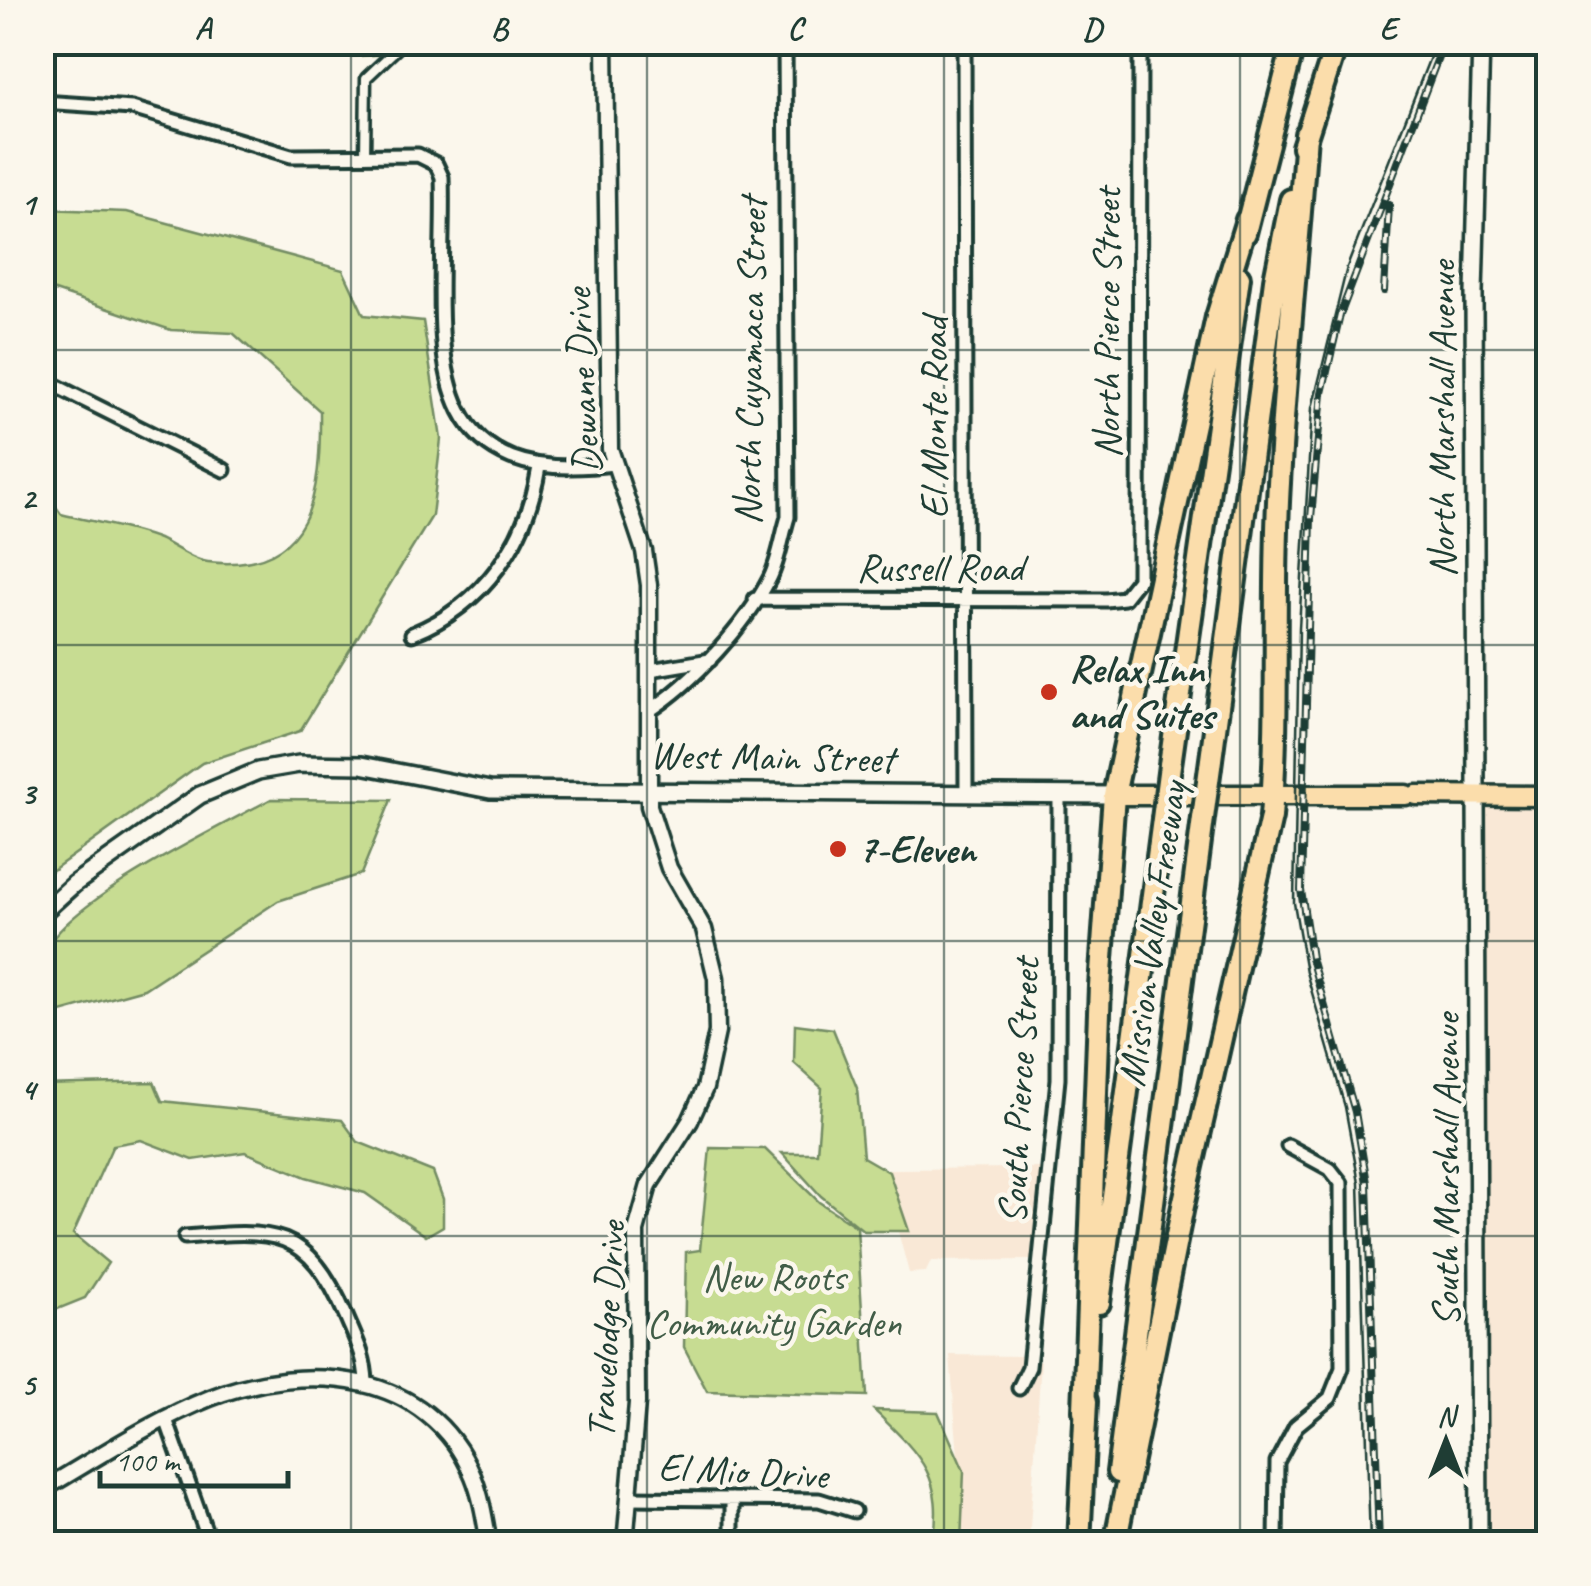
<svg xmlns="http://www.w3.org/2000/svg" width="1591" height="1586" font-family="Caveat,sans-serif">
<style>
.built{fill:#f9e8d6}
.green{fill:#c7dc92;stroke:#738c63;stroke-width:2.5}
.lines{fill:none;stroke-linecap:round;stroke-linejoin:round}
.pedestrian-casing{stroke:#1f3d34;stroke-width:15}
.minor-casing{stroke:#1f3d34;stroke-width:19}
.tertiary-casing{stroke:#1f3d34;stroke-width:21}
.secondary-casing{stroke:#1f3d34;stroke-width:22}
.primary-casing{stroke:#1f3d34;stroke-width:25}
.motorway-casing{stroke:#1f3d34;stroke-width:28}
.pedestrian{stroke:#fbf7ec;stroke-width:8}
.minor{stroke:#fbf7ec;stroke-width:11}
.tertiary{stroke:#fbf7ec;stroke-width:14}
.secondary{stroke:#fbf7ec;stroke-width:15}
.primary{stroke:#fbddab;stroke-width:18}
.motorway{stroke:#fbddab;stroke-width:20}
.tram{stroke:#1f3d34;stroke-width:2.5}
.rail-casing{stroke:#1f3d34;stroke-width:8}
.rail{stroke:#fbf7ec;stroke-width:4;stroke-dasharray:11;stroke-linecap:butt}
.motorway-bridge-casing{stroke:#1f3d34;stroke-width:28;stroke-linecap:butt}
.motorway-bridge{stroke:#fbddab;stroke-width:20}
.grid{fill:none;stroke:#1f3d34;stroke-width:2.5;stroke-opacity:0.55}
.poi-dot{fill:#c8321e;stroke:#fbf7ec;stroke-width:4}
.labels{text-anchor:middle;dominant-baseline:central;stroke-width:9;stroke-linejoin:round;paint-order:stroke}
.street-label{font-size:40px;fill:#1f3d34;stroke:#fbf7ec}
.poi-label{font-size:40px;font-weight:bold;fill:#1f3d34;stroke:#fbf7ec;text-anchor:start}
.park-label{font-size:40px;fill:#415d47;stroke:#fbf7ec}
.neatline{fill:none;stroke:#1f3d34;stroke-width:4}
.grid-label{font-size:32px;text-anchor:middle;font-weight:bold;fill:#1f3d34}
</style>
<rect width="100%" height="100%" fill="#fbf7ec"/>
<filter id="ink" filterUnits="userSpaceOnUse"><feTurbulence type="fractalNoise" baseFrequency=".01" numOctaves="2"/><feDisplacementMap in="SourceGraphic" scale="20" xChannelSelector="R" yChannelSelector="G"/><feConvolveMatrix kernelMatrix="1 2 1 2 8 2 1 2 1" color-interpolation-filters="sRGB"/></filter>
<g filter="url(#ink)">
<!-- built -->
<path class="built" d="M1548,803V1543L1468,1544V804Z
M1044,1168L1031,1260L931,1261L926,1272L909,1273L883,1175L889,1169Z
M950,1355L1023,1356L1041,1361L1029,1543H956L960,1482Z"/>
<!-- green -->
<path class="green" d="M254,43H442C380,60 320,60 257,50Z
M43,209L127,212L343,270L364,315L423,321L441,439L432,516L300,731L202,763L43,877V488L61,514C93,522 128,527 159,539C174,546 192,560 208,562C313,574 321,493 320,411L233,333L171,330L43,287Z
M271,799L391,800L361,874L278,901L144,989L43,1017C42,999 37,971 43,955C64,901 218,828 271,799Z
M795,1024L833,1029L857,1088L863,1157L889,1172L909,1231H864L821,1196L782,1153H817L822,1088L794,1063Z
M154,1082L162,1101L342,1120L358,1142L433,1172L443,1199V1226L426,1236L365,1193L306,1177L245,1152L193,1160L141,1140L113,1145L73,1234L108,1263L85,1298L43,1315V1085Z
M710,1148L765,1149L819,1202L857,1227L867,1396L707,1391L684,1347L686,1252L700,1250Z
M874,1410L938,1412L964,1471L961,1543H933C945,1476 920,1455 874,1410Z"/>
<g class="lines">
<defs>
<path id="pedestrian" d="M365,157L366,78L404,42"/>
<path id="minor" d="M964,42L966,794
M42,102L132,108L291,156L418,155L436,164L442,177C447,318 401,492 613,464
M42,379L224,470
M755,599L1106,600L1124,598L1139,579L1140,42
M412,634C484,605 527,542 539,467
M650,670L710,660
M649,711C693,683 746,625 770,578C779,560 782,536 788,517L785,42
M185,1237C275,1229 307,1227 346,1316C356,1340 365,1355 366,1382
M1019,1388L1029,1367L1058,1079L1059,794
M166,1419L210,1544
M629,1498L819,1500L854,1511
M1190,1543L1216,1544
M732,1544V1499
M1276,1544L1277,1462L1296,1426L1330,1398L1342,1368L1341,1183L1330,1169L1288,1146
M1405,1544H1437"/>
<path id="tertiary" d="M605,42L610,449L644,551L649,585V806L669,868L704,929L716,978L717,1032L705,1088L690,1121L649,1185L636,1231L637,1403L625,1544
M42,1490C97,1458 152,1421 210,1398C306,1361 429,1370 473,1476C482,1498 485,1521 489,1544"/>
<path id="secondary" d="M42,913L74,884L200,795L258,771L299,764L361,765L490,790L1114,795
M1479,1544L1474,293L1481,42"/>
<path id="primary" d="M1114,795H1406
M1416,795L1548,796"/>
<path id="motorway" d="M1303,147L1337,42
M1245,233L1294,42
M1170,765L1239,277
M1210,767L1275,280L1291,200
M1099,1303L1163,819
M1084,1411L1100,986L1114,795L1217,317L1247,220
M1118,1472L1203,818
M1079,1544L1086,1401
M1115,1544L1183,1206L1271,817C1280,706 1272,594 1279,483C1285,366 1298,250 1306,134"/>
</defs>
<!-- pedestrian casing -->
<use href="#pedestrian" class="pedestrian-casing"/>
<!-- minor casing -->
<use href="#minor" class="minor-casing"/>
<!-- tertiary casing -->
<use href="#tertiary" class="tertiary-casing"/>
<!-- secondary casing -->
<use href="#secondary" class="secondary-casing"/>
<!-- primary casing -->
<use href="#primary" class="primary-casing"/>
<!-- motorway casing -->
<use href="#motorway" class="motorway-casing"/>
<!-- pedestrian -->
<use href="#pedestrian" class="pedestrian"/>
<!-- minor -->
<use href="#minor" class="minor"/>
<!-- tertiary -->
<use href="#tertiary" class="tertiary"/>
<!-- secondary -->
<use href="#secondary" class="secondary"/>
<!-- primary -->
<use href="#primary" class="primary"/>
<!-- motorway -->
<use href="#motorway" class="motorway"/>
<!-- tram -->
<path class="tram" d="M1370,1544L1359,1183L1345,1107L1306,972L1294,903L1299,628L1312,408L1347,267L1436,42"/>
<defs>
<path id="rail" d="M1384,291L1389,205
M1379,1544L1367,1183L1355,1112L1311,958L1301,890L1311,518L1322,393L1340,315L1444,42"/>
</defs>
<!-- rail casing -->
<use href="#rail" class="rail-casing"/>
<!-- rail -->
<use href="#rail" class="rail"/>
<defs>
<path id="motorway-bridge" d="M1203,818L1210,767
M1163,819L1170,765"/>
</defs>
<!-- motorway-bridge casing -->
<use href="#motorway-bridge" class="motorway-bridge-casing"/>
<!-- motorway-bridge -->
<use href="#motorway-bridge" class="motorway-bridge"/>
</g>
</g>
<!-- grid -->
<path class="grid" d="M351,42V1544M647,42V1544M944,42V1544M1240,42V1544M42,350H1548M42,645H1548M42,941H1548M42,1236H1548"/>
<!-- markers -->
<g class="poi-dot">
<circle cx="1049" cy="692" r="10"/>
<circle cx="838" cy="849" r="10"/>
</g>
<g class="labels">
<!-- street labels -->
<g class="street-label">
<text transform="translate(1107 323) rotate(-90)">North Pierce Street</text>
<text transform="translate(750 361) rotate(-89)">North Cuyamaca Street</text>
<text transform="translate(582 381) rotate(-93)">Dewane Drive</text>
<text transform="translate(934 418) rotate(-90)">El Monte Road</text>
<text transform="translate(1442 419) rotate(-90)">North Marshall Avenue</text>
<text x="940" y="568">Russell Road</text>
<text transform="translate(772 757) rotate(1)">West Main Street</text>
<text transform="translate(1152 934) rotate(-82)">Mission Valley Freeway</text>
<text transform="translate(1019 1091) rotate(-87)">South Pierce Street</text>
<text transform="translate(1446 1170) rotate(-90)">South Marshall Avenue</text>
<text transform="translate(606 1330) rotate(-87)">Travelodge Drive</text>
<text transform="translate(743 1471) rotate(3)">El Mio Drive</text>
</g>
<!-- poi labels -->
<g class="poi-label">
<text x="1069" y="669">Relax Inn<tspan x="1069" dy="46">and Suites</tspan></text>
<text x="858" y="849">7-Eleven</text>
</g>
<!-- park labels -->
<g class="park-label">
<text x="774" y="1277">New Roots<tspan x="774" dy="46">Community Garden</tspan></text>
</g>
</g>
<!-- margin -->
<rect width="1591" height="1586" fill="none" stroke="#fbf7ec" stroke-width="110"/>
<!-- north arrow -->
<g transform="translate(1446 1441)" stroke="#fbf7ec" stroke-width="8" paint-order="stroke">
<path d="M0-8L18 38L0 25L-18 38Z" fill="#1f3d34"/>
<text y="-15" font-size="28" font-weight="bold" text-anchor="middle" fill="#1f3d34">N</text>
</g>
<!-- scale -->
<path d="M100 1471v15h188v-15" fill="none" stroke="#1f3d34" stroke-width="5"/>
<text x="115" y="1471" font-size="30" fill="#1f3d34" stroke="#fbf7ec" stroke-width="8" paint-order="stroke">100 m</text>
<rect x="55" y="55" width="1481" height="1476" class="neatline"/>
<g class="grid-label">
<text x="203" y="39">A</text>
<text x="499" y="39">B</text>
<text x="795" y="39">C</text>
<text x="1092" y="39">D</text>
<text x="1388" y="39">E</text>
<text x="28" y="214">1</text>
<text x="28" y="509">2</text>
<text x="28" y="804">3</text>
<text x="28" y="1100">4</text>
<text x="28" y="1395">5</text>
</g>
</svg>
